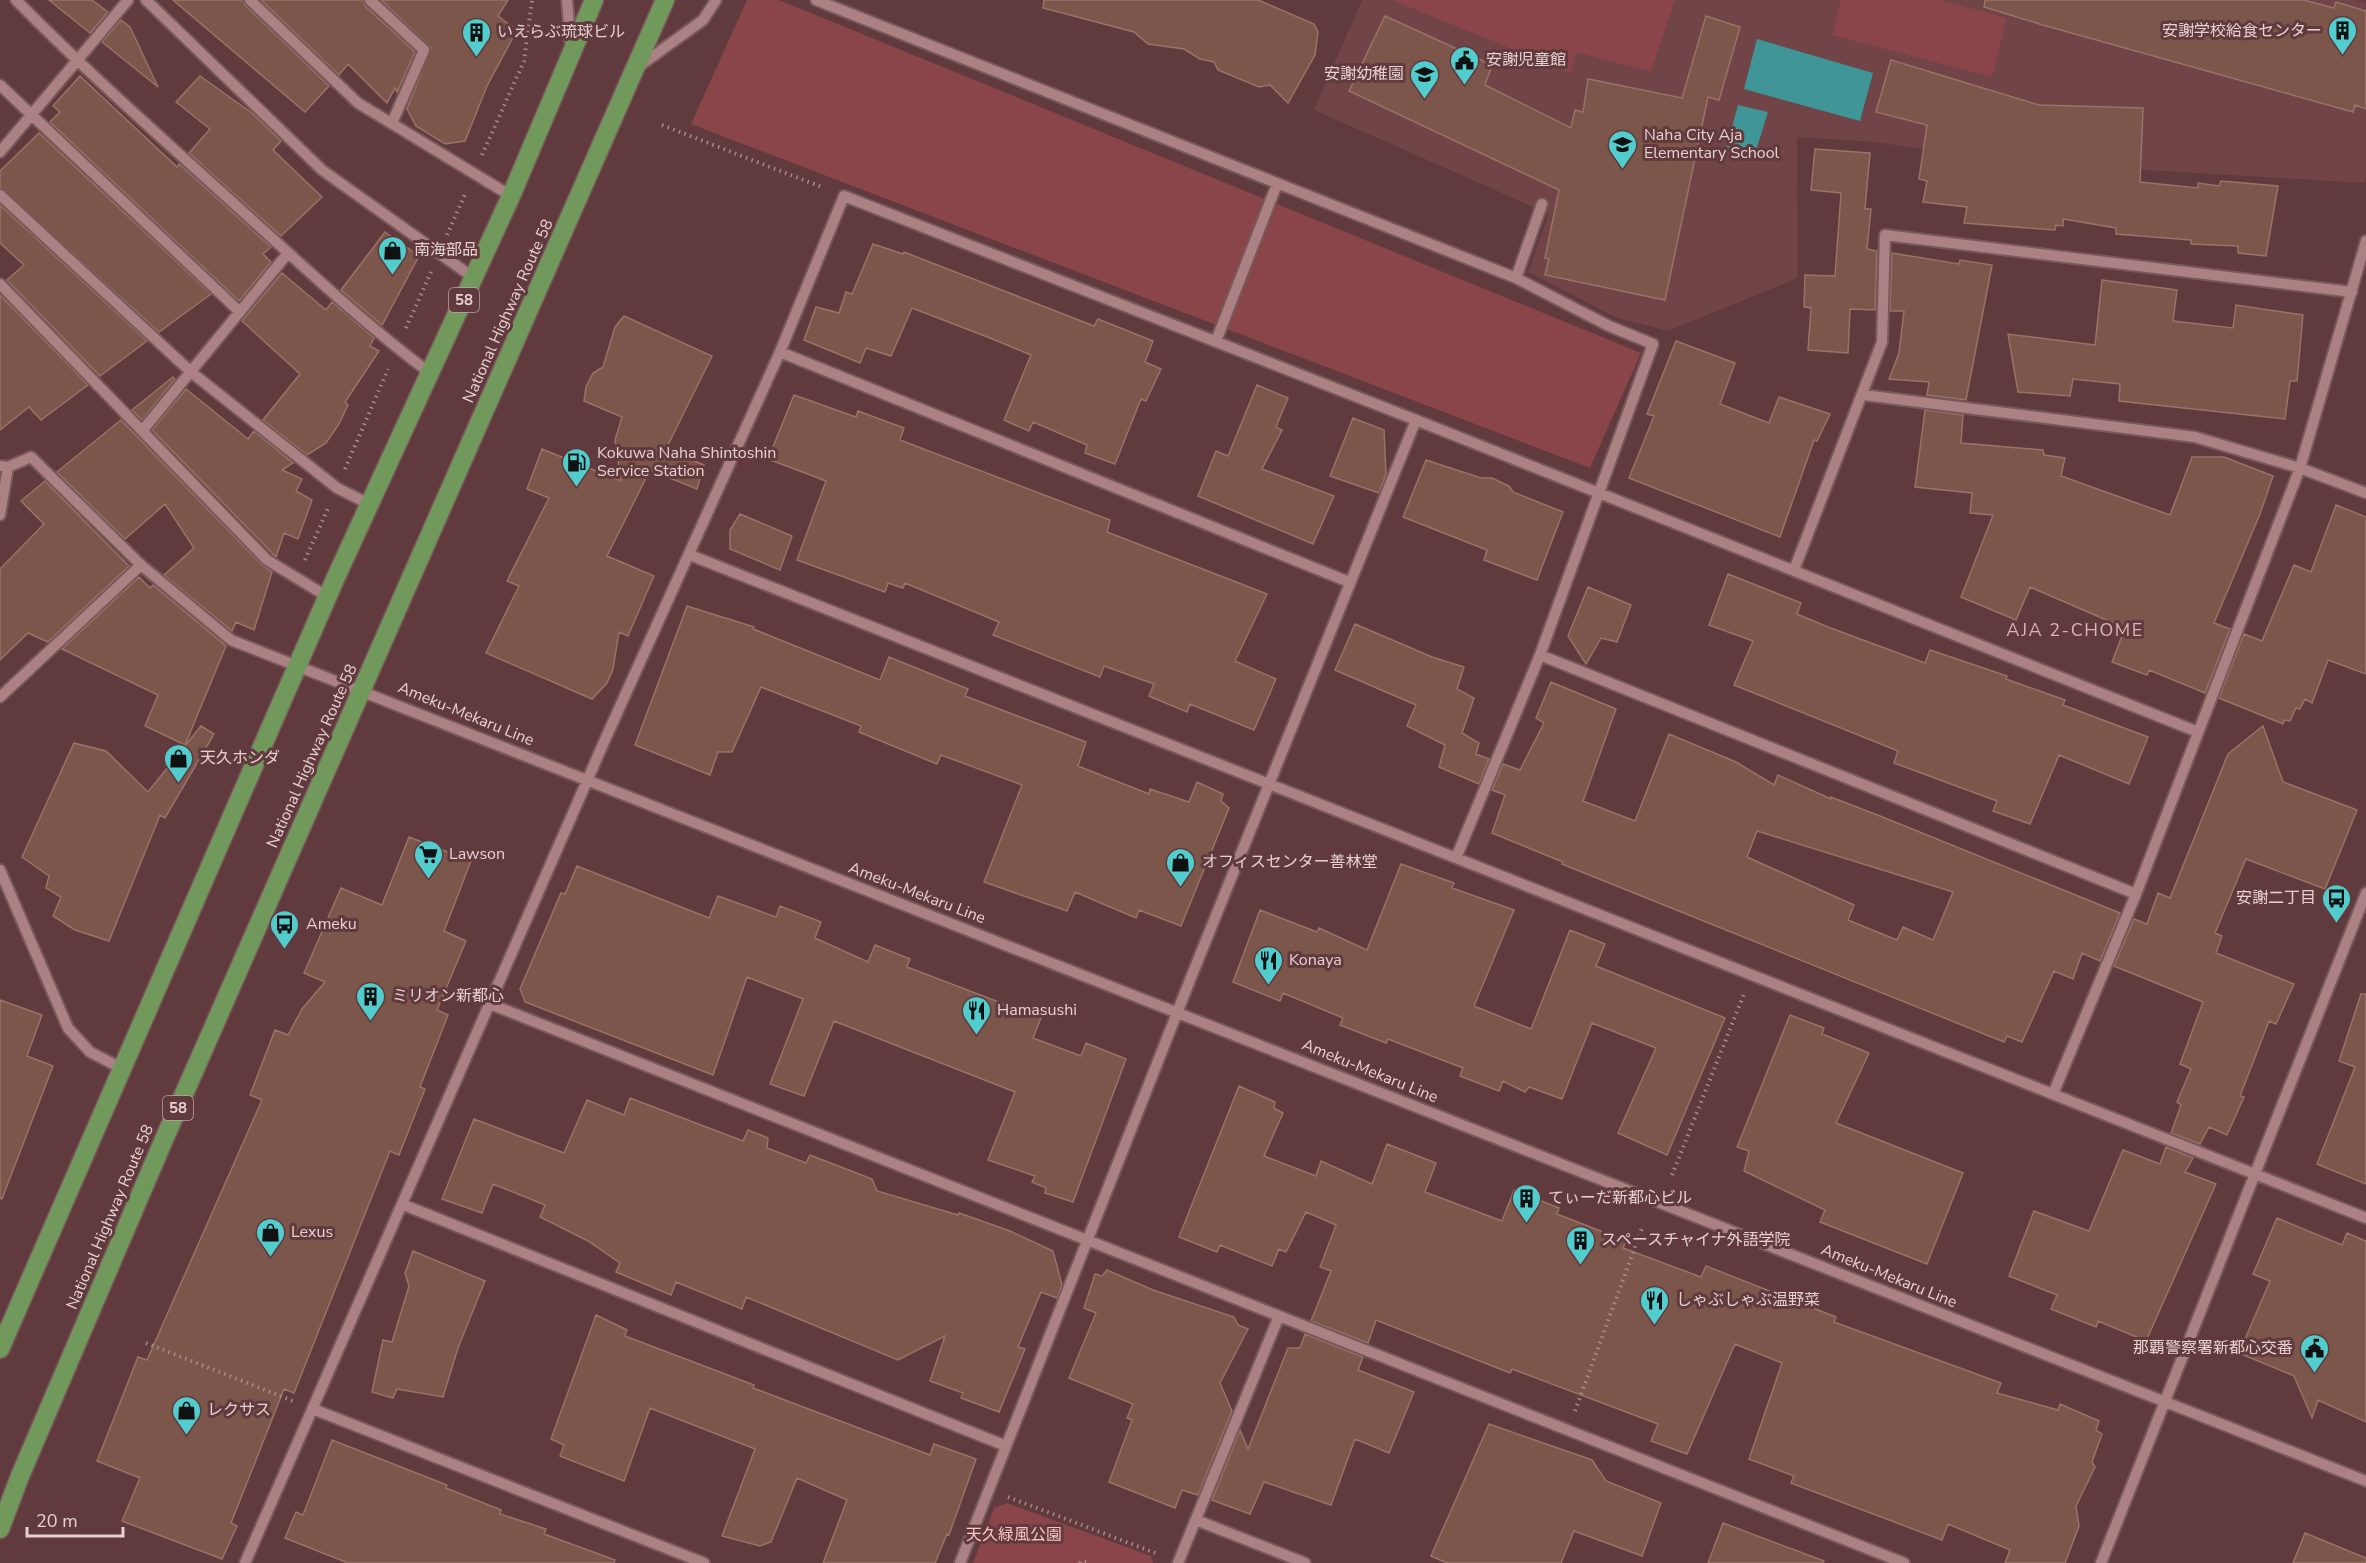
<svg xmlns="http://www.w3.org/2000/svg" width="2366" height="1563" font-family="'Nunito Sans','Noto Sans JP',sans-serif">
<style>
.built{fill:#714447}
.green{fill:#8a454b}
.water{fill:#409596}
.building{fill:#7c564b;stroke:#9b7267;stroke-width:1.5;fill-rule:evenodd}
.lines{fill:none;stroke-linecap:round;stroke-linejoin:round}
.minor-casing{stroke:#78585b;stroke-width:14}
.highway-casing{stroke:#78585b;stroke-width:21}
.path{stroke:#a98a8c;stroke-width:4;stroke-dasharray:1.5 4.5;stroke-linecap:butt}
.minor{stroke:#ac8183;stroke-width:10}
.highway{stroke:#70995b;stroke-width:18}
.labels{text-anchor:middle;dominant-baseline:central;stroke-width:6;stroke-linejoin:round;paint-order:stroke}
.shield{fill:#603a3c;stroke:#bfa3a4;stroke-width:1.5}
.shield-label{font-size:15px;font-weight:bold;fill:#e8d0d1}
.poi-label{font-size:16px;fill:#e8d0d1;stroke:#603a3c;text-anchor:start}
.street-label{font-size:16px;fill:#e8d0d1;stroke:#603a3c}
.park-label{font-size:16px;fill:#fec4c6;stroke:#603a3c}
.neighbourhood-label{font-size:18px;letter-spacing:1.5px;fill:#e0b2b3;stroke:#603a3c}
</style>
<rect width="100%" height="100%" fill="#603a3c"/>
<!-- built -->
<path class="built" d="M1362,0H2356L2366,3V176L2364,183L2028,163L1874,142L1797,137L1798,278L1668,331L1615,317L1528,272L1549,214L1314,110Z"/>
<!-- green -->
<path class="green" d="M747,0H779L1641,353L1590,468L691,124Z
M1392,0H1675L1651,72L1576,52L1571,73Z
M1841,0H1940L2007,18L1992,77L1832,35Z
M1007,1503L1151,1556L1153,1563H973L994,1508Z"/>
<!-- water -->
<path class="water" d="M1757,39L1873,73L1860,121L1744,89Z
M1738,105L1768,112L1754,157L1726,149Z"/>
<!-- building -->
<path class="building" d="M49,0H92L108,12L90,33Z
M173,0H243L245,5L329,86L305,112Z
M261,0H363L365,6L415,52L397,92L395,88L387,103L348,64L339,75Z
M381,0H508L498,16L517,30L487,86L465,141L445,144L416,126L407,109L431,48Z
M1044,0H1258L1314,24L1318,32L1315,55L1288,103L1270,85L1259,87L1218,70L1214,62L1200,59L1184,49L1148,44L1134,32L1043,8Z
M1985,0H2304L2334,8L2336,2L2366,11V109L2355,105L2353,112L2043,25L1984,7Z
M1385,16L1492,65L1485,85L1571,128L1575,110L1583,112L1588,79L1682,98L1706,16L1740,27L1719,100L1708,97L1665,300L1545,275L1549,259L1545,258L1559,190L1349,91Z
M121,20L130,27L158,87L102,42Z
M1891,60L2039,105L2143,108L2140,182L2198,188V183L2219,186L2221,181L2278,186L2266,256L2238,253V246L2191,244V240L2116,234V228L2063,219V226L2056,225L2055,230L1964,223L1967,207L1923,202L1927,181L1919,179L1927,125L1876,112Z
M80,76L177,167L179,164L271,247L263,254L271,262L239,301L50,122L60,112L53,106Z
M200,76L252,113L281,141L273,150L322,197L281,236L189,153L210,129L176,102Z
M39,133L211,294L159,332L0,188V171Z
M1815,149L1870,153L1865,209H1871L1867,249L1877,251L1875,310L1850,309L1848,353L1808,350L1811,308L1804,307L1805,275L1835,276L1841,193L1811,190Z
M0,205L147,341L100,376L7,280L24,265L0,243Z
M385,232L419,256L382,325L341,290Z
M873,244L903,254L904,252L1094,326L1098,319L1153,341L1145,362L1161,369L1146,401L1141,399L1115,464L1085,453L1087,445L1033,422L1029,431L1004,420L1031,355L990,338L912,308L891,356L866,348L860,363L804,340L816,307L839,313L846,292L852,294Z
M1892,253L1959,264L1960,260L1992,265L1966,400L1927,395L1929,382L1889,379L1899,353L1904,311H1890Z
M282,273L326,310L332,302L374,338L370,346L379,351L345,402L348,405L339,424L326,443L307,455L263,420L300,374L242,321Z
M2102,280L2177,290L2173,321L2233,328L2236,305L2303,315L2297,381H2290L2285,419L2119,401L2120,384L2073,379L2070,396L2018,392L2008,334L2095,345Z
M0,295L88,385L41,420L29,407L0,430Z
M624,316L712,356L666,449L704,465L697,489L650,470L607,556L654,576L628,636L619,632L613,669L607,683L592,699L486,653L519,586L507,581L549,498L527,489L542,449L621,481L615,440L622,417L584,401L586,387L593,373L603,367L615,327Z
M1676,341L1735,363L1720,404L1769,423L1779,397L1830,414L1817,441L1814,440L1780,537L1629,478L1654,416L1647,414Z
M173,377L175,379L142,420L132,410Z
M1257,385L1288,398L1276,427L1282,430L1262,469L1334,496L1313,544L1198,496L1216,451L1228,456Z
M186,389L248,439L254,431L293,463L282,470L302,479L296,491L312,500L298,539L284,533L276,557L152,430Z
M794,395L856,417L858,411L904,428L900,440L1110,520L1107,532L1267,594L1235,661L1276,679L1254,730L1190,704L1187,712L1149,696L1154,684L1104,666L1100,677L993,635L999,622L905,583L903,588L888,583L885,592L797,560L826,481L768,459Z
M1925,410L1963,415L1961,443L2043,450L2044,455L2065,458L2061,476L2170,515L2192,457H2224L2273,476L2260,514L2214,623L2230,629L2205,693L2149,670L2147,675L2112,662L2125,628L2030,587L2016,620L1961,597L1993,515L1970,513L1972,493L1915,487Z
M1353,418L1384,430L1386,474L1379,493L1330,476Z
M121,420L262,565L272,572L254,630L236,622L232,631L164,575L194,548L165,504L125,539L57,472Z
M1426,460L1481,478H1492L1509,486L1513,492L1563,512L1537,580L1484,560L1487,550L1403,517Z
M45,481L129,566L48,642L28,633L0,660V569L44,524L21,501Z
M2336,505L2366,517V674L2328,660L2312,703L2305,699L2300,709L2296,708L2290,721L2284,720L2283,724L2219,698L2244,634L2262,641L2294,565L2311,572Z
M740,514L792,536L780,570L730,549V530Z
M1728,574L1801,603L1797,614L1828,627L1925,663L1930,650L2007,676L2006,679L2065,700L2063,705L2148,737L2129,784L2059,755L2030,824L1993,811L1997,801L1894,763L1898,751L1734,685L1753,641L1709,625Z
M139,577L150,588L153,585L226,646L185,745L145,726L158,695L62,649Z
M1588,587L1631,605L1617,642L1601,638L1586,664L1568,636Z
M687,606L754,627L753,629L880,680L889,657L968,689L965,696L1086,742L1078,766L1149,794L1150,789L1189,802L1197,782L1223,794L1221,801L1229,808L1181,926L1139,910L1136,918L1075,892L1067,911L984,882L1022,785L941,755L937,764L859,732L861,726L761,687L732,752H718L710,775L635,745Z
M1355,624L1432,657L1464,667L1457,689L1474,698L1462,733L1479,743L1476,754L1489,759L1479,784L1439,767L1445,745L1407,726L1416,705L1335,670Z
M1551,682L1616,709L1583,801L1635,821L1669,734L1736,762L1774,785L1778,775L1831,799V797L1880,816L2120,913L2100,961L2082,953L2073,979L2054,971L2022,1042L2007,1036L2004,1042L1562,864L1563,862L1492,833L1505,795L1492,790L1503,764L1520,770L1544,723L1536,718ZM1757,831L1953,892L1933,940L1903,927L1897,940L1848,920L1854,905L1747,857Z
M201,726L214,734L165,818L160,815L109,941L75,930L53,916L61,897L46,888L49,876L22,857L74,743L106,751L148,792Z
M2263,726L2283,782L2357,810L2325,889L2246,859L2215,933L2222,936L2216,953L2294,984L2276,1024L2269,1021L2240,1096L2244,1097L2227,1135L2209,1127L2200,1144L2171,1133L2181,1105L2177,1102L2191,1069L2180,1064L2203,1002L2114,966L2134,919L2147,924L2158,893L2170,898L2228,754Z
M409,837L471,861L444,931L466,941L437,1010L448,1015L420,1087L425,1089L399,1155L390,1151L294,1393L284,1389L231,1523L237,1526L222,1559L122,1521L140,1478L97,1461L138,1357L147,1360L262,1100L250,1095L275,1030L288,1035L302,1009L325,982L304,973L341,888L382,905Z
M1401,864L1454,883L1452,888L1514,910L1474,1006L1531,1029L1570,930L1605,944L1596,966L1725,1018L1667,1155L1618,1133L1656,1048L1592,1023L1562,1099L1529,1087L1525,1092L1503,1081L1499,1091L1460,1076L1463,1068L1388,1039L1386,1043L1340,1025L1343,1018L1283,993L1280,1001L1233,982L1260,910L1317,932L1319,928L1367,950Z
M577,866L709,918L718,896L776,917L780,906L821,922L815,938L868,962L875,945L910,959L907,967L1041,1018L1033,1038L1081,1056L1086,1043L1126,1059L1073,1202L1045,1193L1046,1188L1032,1182L1035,1176L988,1160L1015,1092L834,1021L804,1096L770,1084L803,999L747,977L713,1075L525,1002L520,989L561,893L565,894Z
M2361,994H2366V1184L2317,1164L2355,1067L2339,1061Z
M0,1000L42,1015L27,1056L53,1066L2,1199L0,1198Z
M1790,1015L1824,1028L1822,1034L1869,1053L1836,1123L1963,1173L1927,1264L1820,1222L1825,1210L1744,1171L1749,1151L1737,1147Z
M1239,1086L1275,1102L1274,1108L1283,1113L1264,1156L1316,1176L1321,1161L1372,1184L1387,1144L1436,1163L1425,1192L1502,1221L1514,1190L1559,1208L1557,1214L1626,1241L1623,1248L1701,1277L1706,1266L1836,1317L1834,1322L2001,1383L1997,1393L2058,1410L2060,1404L2099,1421L2096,1430L2102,1434L2092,1462L2095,1467L2076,1506L2079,1526L2065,1563H2005L2010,1550L1948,1524L1942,1540L1791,1483L1794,1476L1749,1459L1782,1363L1735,1344L1687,1454L1651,1441L1658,1424L1512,1369L1510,1373L1376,1320L1368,1343L1311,1321L1331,1271L1320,1267L1336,1225L1306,1212L1286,1252L1279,1249L1272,1266L1220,1245L1217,1252L1179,1237Z
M630,1098L743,1141L748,1130L768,1138L767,1148L806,1163L810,1155L872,1179L877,1191L958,1215L959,1213L1010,1231L1053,1251L1062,1285L1057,1298L1041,1292L1018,1347L1025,1349L999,1412L961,1398L963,1393L930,1381L945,1336L898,1360L746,1297L742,1309L676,1282L671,1295L616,1272L620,1263L588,1241L540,1217L545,1205L493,1184L482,1213L442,1199L474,1119L564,1153L587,1100L624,1115Z
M2166,1147L2193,1158L2185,1172L2216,1184L2146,1341L2098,1321L2096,1327L2051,1309L2057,1295L2009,1276L2034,1211L2089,1231L2123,1150L2160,1164Z
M2277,1218L2342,1245L2347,1233L2366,1241V1422L2318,1400L2312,1418L2294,1376L2239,1353L2270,1281L2253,1274Z
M413,1251L485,1281L458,1348L443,1397L397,1389L393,1398L372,1392L383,1340L392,1342L409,1286L405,1273Z
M1107,1270L1153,1290L1234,1317L1238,1325L1248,1329L1220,1383L1232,1411L1198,1495L1182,1490L1175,1508L1109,1482L1132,1420L1127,1418L1133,1404L1069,1378L1096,1313L1084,1308L1095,1274L1102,1276Z
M596,1315L627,1330L625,1336L754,1385L753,1388L930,1455L934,1444L976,1459L949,1535L947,1534L935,1563H823L847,1500L797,1478L771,1542L760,1546L722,1536L755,1449L650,1408L624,1481L560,1456L564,1445L551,1439Z
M1305,1334L1363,1357L1358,1370L1414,1392L1389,1453L1355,1439L1331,1505L1264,1482L1250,1514L1212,1500L1240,1430L1248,1449L1288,1348H1300Z
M1489,1424L1592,1460L1606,1481L1661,1503L1642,1556L1574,1531L1561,1563H1447L1431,1556Z
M332,1440L447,1485L446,1488L501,1510L500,1514L546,1529L544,1534L615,1560L614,1563H348L285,1538L296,1512L303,1515Z
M1723,1523L1824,1561L1823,1563H1708Z
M2305,1533L2366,1558V1563H2293Z"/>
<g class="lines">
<defs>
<path id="minor" d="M16,0C88,73 164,140 240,209C302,265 363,323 430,373
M146,0L322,170L474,278
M250,0L358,103L511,196
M370,0L424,50L392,123
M567,0L571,49
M816,0L1516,278L1609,326L1653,344L1540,655L1456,858
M638,67L703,20L716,0
M0,85L240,312
M0,152L128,0
M0,195L191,372L337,488L369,504
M1516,278L1542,204
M0,284L267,560L328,597
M1216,341L1277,184
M780,352L1349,582
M1864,395L2195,437L2300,468L2366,493
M142,431L288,253
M0,466L8,467L31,457L141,565L231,640L2366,1481
M0,515L8,467
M690,555L2366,1218
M1794,570L1882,342L1885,235L2352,292
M1540,655L2136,894
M0,697L141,565
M0,870L68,1028L90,1052L121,1068
M490,1004L1904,1563
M2053,1094L2136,894L2300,468L2366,241
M404,1205L1006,1446
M313,1409L704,1563
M1196,1520L1305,1563
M245,1563L604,742L780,352L844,196L1416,420L2198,732
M960,1563L1192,975L1416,420
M1178,1563L1279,1316
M2101,1563L2366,893"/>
<path id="highway" d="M0,1349L336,577L511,196L594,0
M0,1529L20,1476L162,1144L665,0"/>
</defs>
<!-- minor casing -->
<use href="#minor" class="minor-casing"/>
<!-- highway casing -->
<use href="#highway" class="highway-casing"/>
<!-- path -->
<path class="path" d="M662,125L824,188
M482,155L524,61L532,0
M447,235L466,192
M406,328L431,272
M345,469L388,369
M305,560L329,506
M1672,1175L1744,994
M146,1343L293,1401
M1575,1411L1642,1228
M1008,1497L1158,1554
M1080,1563L1081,1561L1089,1563"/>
<!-- minor -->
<use href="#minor" class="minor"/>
<!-- highway -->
<use href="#highway" class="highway"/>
</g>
<!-- icons -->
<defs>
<symbol id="building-pin" viewBox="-11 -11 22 30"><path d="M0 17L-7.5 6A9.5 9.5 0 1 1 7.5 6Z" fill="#52cdce" stroke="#603a3c"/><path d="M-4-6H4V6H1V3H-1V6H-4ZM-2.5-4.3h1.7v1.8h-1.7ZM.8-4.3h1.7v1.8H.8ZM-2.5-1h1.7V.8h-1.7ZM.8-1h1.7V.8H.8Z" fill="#111"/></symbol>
<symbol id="civic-pin" viewBox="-11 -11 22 30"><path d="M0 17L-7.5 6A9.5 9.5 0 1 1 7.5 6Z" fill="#52cdce" stroke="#603a3c"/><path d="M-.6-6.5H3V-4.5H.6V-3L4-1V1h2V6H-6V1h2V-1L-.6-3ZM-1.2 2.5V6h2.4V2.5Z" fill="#111"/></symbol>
<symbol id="school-pin" viewBox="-11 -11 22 30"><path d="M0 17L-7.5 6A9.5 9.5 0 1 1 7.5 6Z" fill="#52cdce" stroke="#603a3c"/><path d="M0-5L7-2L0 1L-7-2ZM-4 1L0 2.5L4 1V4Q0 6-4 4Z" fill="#111"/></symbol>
<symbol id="shop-pin" viewBox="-11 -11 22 30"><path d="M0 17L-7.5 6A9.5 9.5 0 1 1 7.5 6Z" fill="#52cdce" stroke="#603a3c"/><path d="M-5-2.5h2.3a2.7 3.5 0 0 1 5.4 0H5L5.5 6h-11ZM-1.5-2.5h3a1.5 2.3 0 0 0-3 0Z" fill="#111"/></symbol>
<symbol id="fuel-pin" viewBox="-11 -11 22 30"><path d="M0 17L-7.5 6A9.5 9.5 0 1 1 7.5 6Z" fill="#52cdce" stroke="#603a3c"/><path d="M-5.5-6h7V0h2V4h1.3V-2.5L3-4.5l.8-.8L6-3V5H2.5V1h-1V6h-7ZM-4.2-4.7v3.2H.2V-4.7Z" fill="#111"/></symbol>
<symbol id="supermarket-pin" viewBox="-11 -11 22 30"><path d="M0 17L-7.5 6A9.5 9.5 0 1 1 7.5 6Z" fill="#52cdce" stroke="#603a3c"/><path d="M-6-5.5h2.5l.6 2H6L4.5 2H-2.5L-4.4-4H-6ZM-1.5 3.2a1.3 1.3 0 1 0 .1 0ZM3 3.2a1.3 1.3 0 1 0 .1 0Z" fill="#111"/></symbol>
<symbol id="bus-pin" viewBox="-11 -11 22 30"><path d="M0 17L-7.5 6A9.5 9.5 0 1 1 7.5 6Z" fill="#52cdce" stroke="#603a3c"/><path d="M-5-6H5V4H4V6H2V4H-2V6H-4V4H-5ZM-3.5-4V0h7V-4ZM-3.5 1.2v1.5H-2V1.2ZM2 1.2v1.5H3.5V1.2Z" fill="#111"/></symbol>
<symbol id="restaurant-pin" viewBox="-11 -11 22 30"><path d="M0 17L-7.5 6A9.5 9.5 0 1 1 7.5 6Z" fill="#52cdce" stroke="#603a3c"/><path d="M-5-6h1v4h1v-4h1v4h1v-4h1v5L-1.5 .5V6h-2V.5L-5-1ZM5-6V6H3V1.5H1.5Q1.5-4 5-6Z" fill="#111"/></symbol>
</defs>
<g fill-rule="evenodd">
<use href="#building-pin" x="2326" y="14" width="33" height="45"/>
<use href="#building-pin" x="460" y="16" width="33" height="45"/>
<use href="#civic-pin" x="1448" y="44" width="33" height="45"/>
<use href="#school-pin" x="1408" y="58" width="33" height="45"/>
<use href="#school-pin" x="1606" y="128" width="33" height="45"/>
<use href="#shop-pin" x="376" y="234" width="33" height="45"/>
<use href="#fuel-pin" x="560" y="446" width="33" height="45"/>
<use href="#shop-pin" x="162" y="742" width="33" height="45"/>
<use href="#supermarket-pin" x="412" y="838" width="33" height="45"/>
<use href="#shop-pin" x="1164" y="846" width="33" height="45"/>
<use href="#bus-pin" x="2320" y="882" width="33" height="45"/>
<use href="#bus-pin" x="268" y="908" width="33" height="45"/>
<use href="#restaurant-pin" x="1252" y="944" width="33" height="45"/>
<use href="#building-pin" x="354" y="980" width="33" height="45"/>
<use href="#restaurant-pin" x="960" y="994" width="33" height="45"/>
<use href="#building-pin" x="1510" y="1182" width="33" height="45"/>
<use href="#shop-pin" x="254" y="1216" width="33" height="45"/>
<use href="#building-pin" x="1564" y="1224" width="33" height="45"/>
<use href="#restaurant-pin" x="1638" y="1284" width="33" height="45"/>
<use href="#civic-pin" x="2298" y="1332" width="33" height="45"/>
<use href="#shop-pin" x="170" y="1394" width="33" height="45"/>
</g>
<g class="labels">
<!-- shield labels -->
<g class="shield">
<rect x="449" y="288" width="30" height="24" rx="4.5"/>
<rect x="163" y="1096" width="30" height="24" rx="4.5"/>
</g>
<g class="shield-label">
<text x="464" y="300">58</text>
<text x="178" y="1108">58</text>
</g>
<!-- poi labels -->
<g class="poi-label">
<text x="2322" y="31" text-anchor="end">安謝学校給食センター</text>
<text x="497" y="32">いえらぶ琉球ビル</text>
<text x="1486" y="60">安謝児童館</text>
<text x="1404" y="74" text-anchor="end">安謝幼稚園</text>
<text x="1644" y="135">Naha City Aja<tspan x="1644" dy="18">Elementary School</tspan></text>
<text x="414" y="250">南海部品</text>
<text x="597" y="453">Kokuwa Naha Shintoshin<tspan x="597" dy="18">Service Station</tspan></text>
<text x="200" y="758">天久ホンダ</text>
<text x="449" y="854">Lawson</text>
<text x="1202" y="862">オフィスセンター善林堂</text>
<text x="2316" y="898" text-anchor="end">安謝二丁目</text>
<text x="306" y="924">Ameku</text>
<text x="1289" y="960">Konaya</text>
<text x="392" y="996">ミリオン新都心</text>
<text x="997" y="1010">Hamasushi</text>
<text x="1548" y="1198">てぃーだ新都心ビル</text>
<text x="291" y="1232">Lexus</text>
<text x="1601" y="1240">スペースチャイナ外語学院</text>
<text x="1676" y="1300">しゃぶしゃぶ温野菜</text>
<text x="2293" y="1348" text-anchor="end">那覇警察署新都心交番</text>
<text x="207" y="1410">レクサス</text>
</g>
<!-- street labels -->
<g class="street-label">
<text transform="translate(508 311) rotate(-66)">National Highway Route 58</text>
<text transform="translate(466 714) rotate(22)">Ameku-Mekaru Line</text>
<text transform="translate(312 756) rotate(-66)">National Highway Route 58</text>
<text transform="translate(917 893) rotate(21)">Ameku-Mekaru Line</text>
<text transform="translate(1370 1071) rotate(22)">Ameku-Mekaru Line</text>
<text transform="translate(110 1217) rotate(-67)">National Highway Route 58</text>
<text transform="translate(1889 1276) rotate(22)">Ameku-Mekaru Line</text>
</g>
<!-- park labels -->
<g class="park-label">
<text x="1014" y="1535">天久緑風公園</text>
</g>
<!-- neighbourhood labels -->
<g class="neighbourhood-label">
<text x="2075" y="630">AJA 2-CHOME</text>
</g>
</g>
<!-- scale -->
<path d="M27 1527v9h96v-9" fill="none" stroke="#e8d0d1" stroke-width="3"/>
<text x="36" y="1527" font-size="18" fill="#e8d0d1" stroke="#603a3c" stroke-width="4.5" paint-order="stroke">20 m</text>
</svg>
